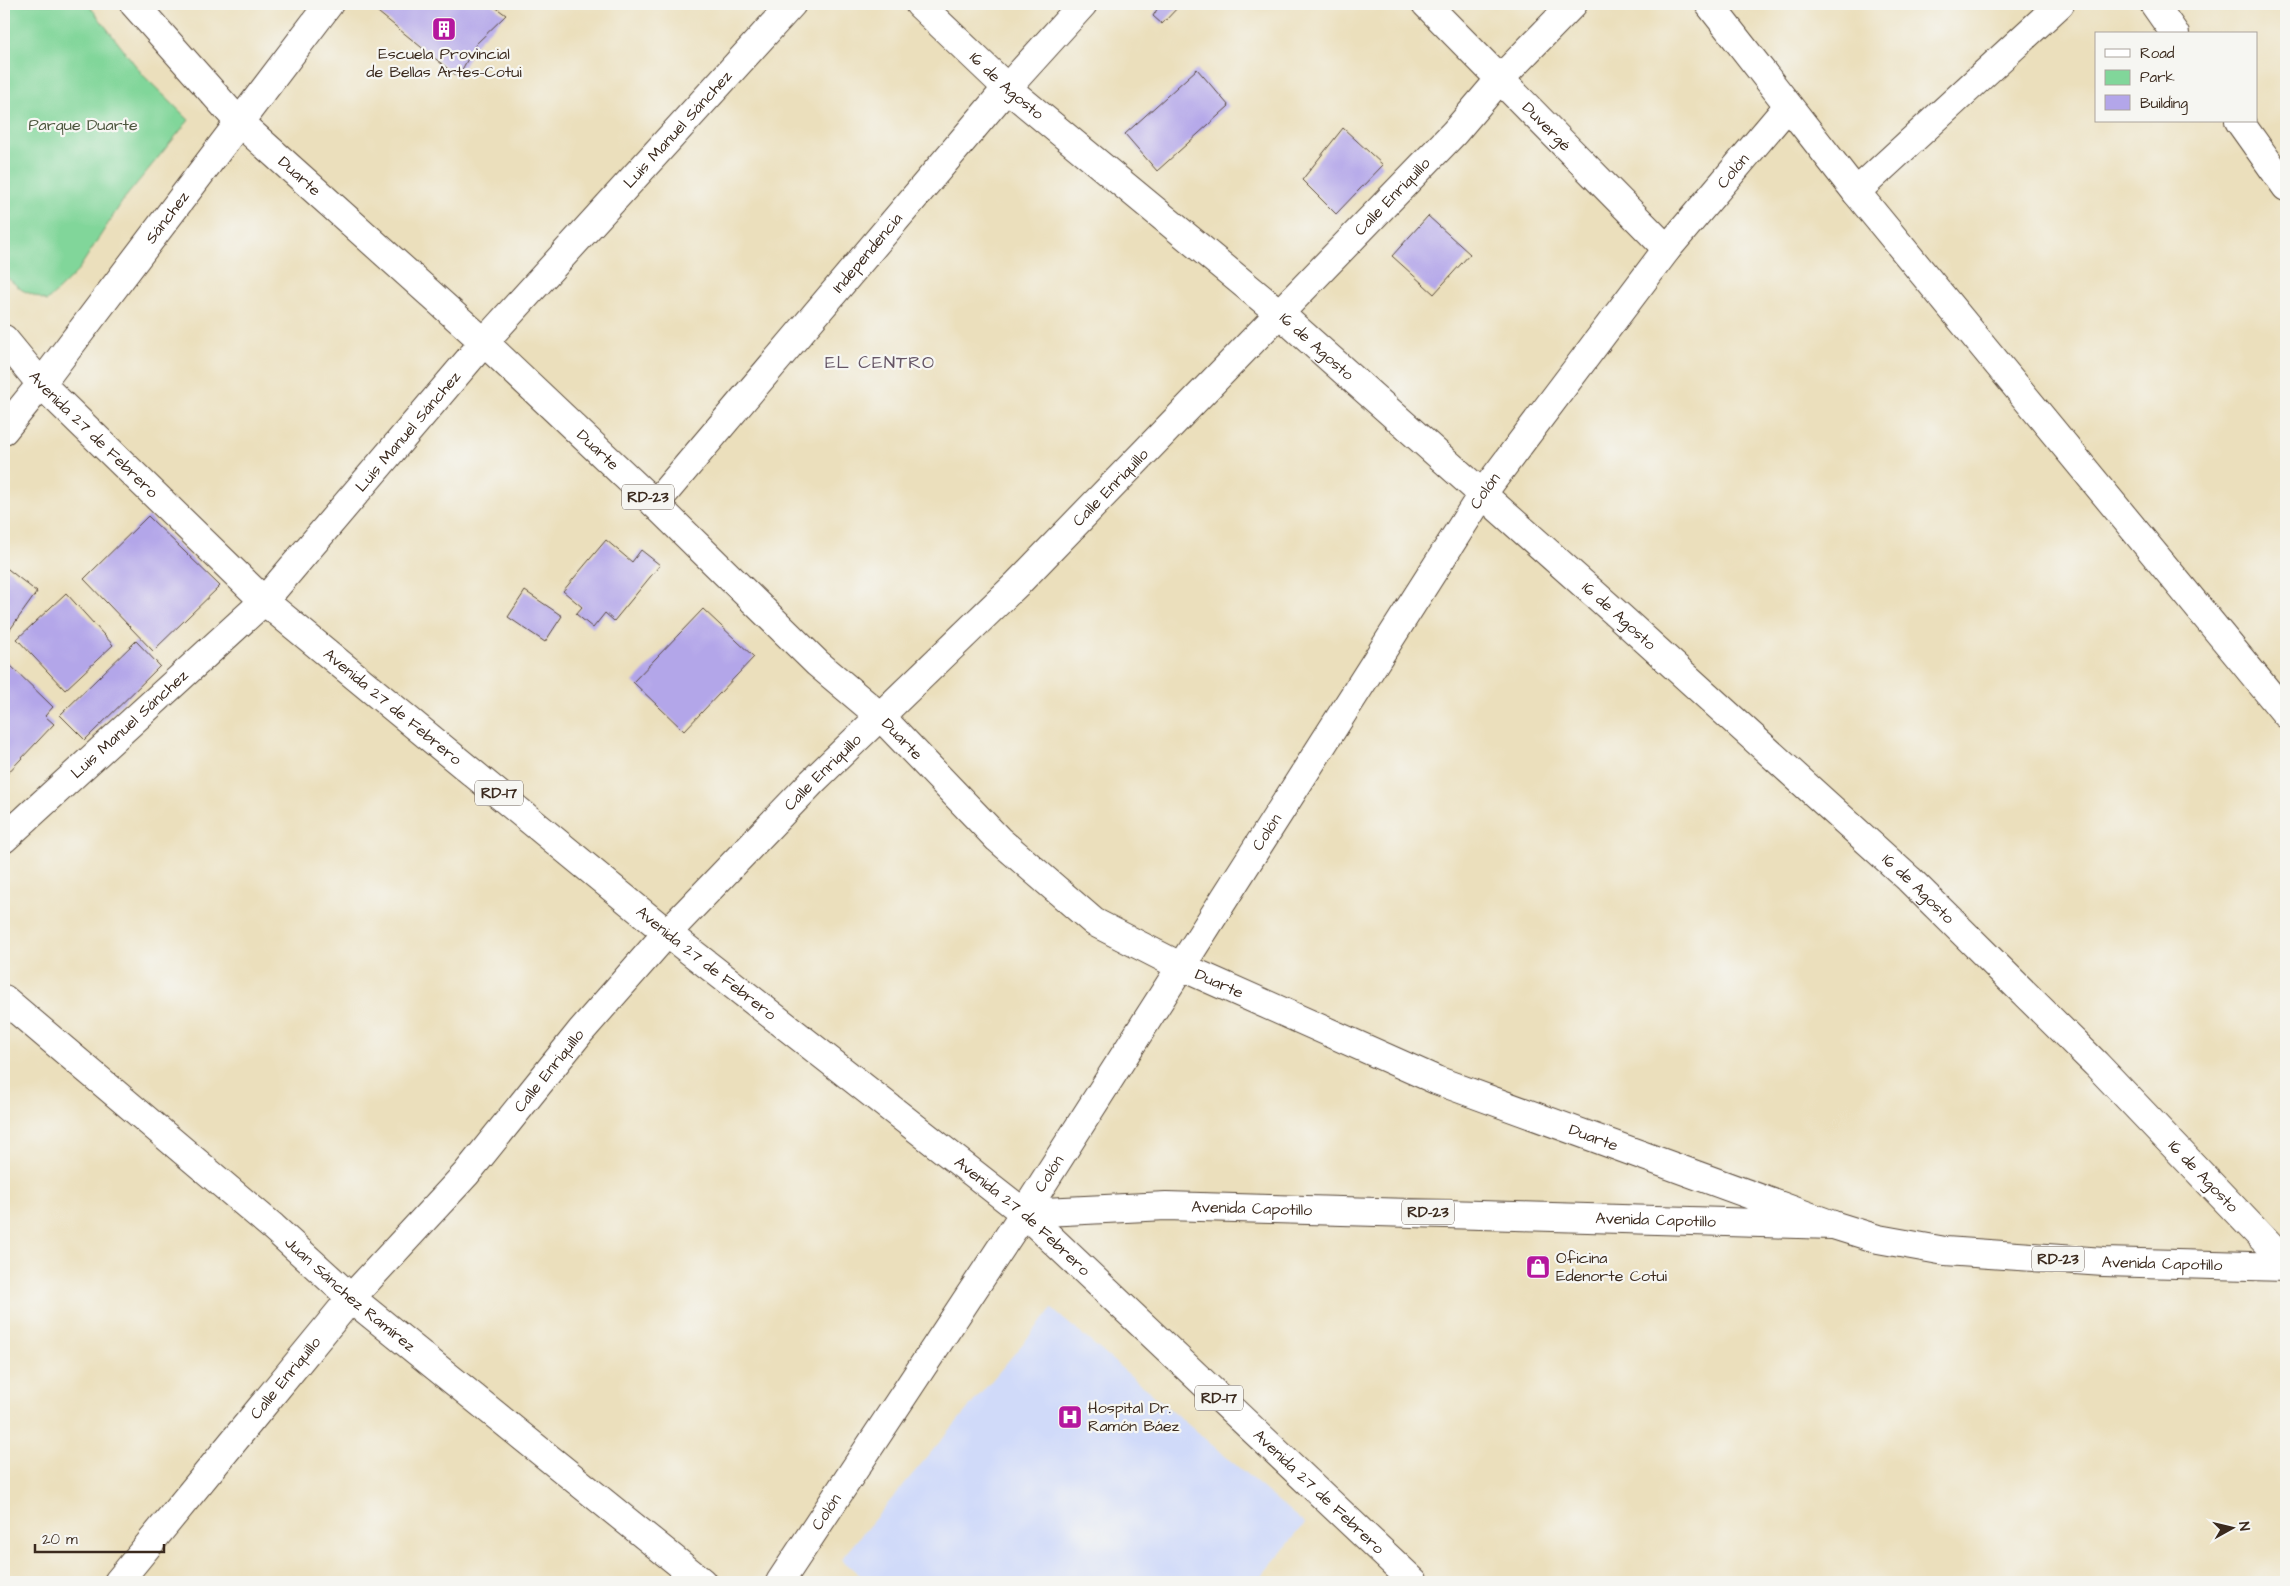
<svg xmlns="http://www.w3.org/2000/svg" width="2290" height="1586" font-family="'Architects Daughter',sans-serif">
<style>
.built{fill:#d0daf9}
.green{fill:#81d69a;stroke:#5e805c}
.building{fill:#b3a6e9}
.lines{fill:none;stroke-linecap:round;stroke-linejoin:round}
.minor-casing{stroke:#554536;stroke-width:30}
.major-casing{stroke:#554536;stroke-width:30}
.minor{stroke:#fff;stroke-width:28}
.major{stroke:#fff;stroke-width:28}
.labels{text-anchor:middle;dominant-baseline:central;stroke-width:4.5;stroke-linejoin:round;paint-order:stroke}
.shield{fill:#f6f6f2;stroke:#73675e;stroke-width:1}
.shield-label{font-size:15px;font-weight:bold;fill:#3b2a1e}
.poi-label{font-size:16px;fill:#3b2a1e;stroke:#f6f6f2;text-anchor:start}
.street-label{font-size:16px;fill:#3b2a1e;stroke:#f6f6f2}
.park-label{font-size:16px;fill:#4c553d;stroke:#f6f6f2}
.neighbourhood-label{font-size:18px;letter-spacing:1px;fill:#655565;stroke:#f6f6f2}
</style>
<rect width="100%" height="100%" fill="#f6f6f2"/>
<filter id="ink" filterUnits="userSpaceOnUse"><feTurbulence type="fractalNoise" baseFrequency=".02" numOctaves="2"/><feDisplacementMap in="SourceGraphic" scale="10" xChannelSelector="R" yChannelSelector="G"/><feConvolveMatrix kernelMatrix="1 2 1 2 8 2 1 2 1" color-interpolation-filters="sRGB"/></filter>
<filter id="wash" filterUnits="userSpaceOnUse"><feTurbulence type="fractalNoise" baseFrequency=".0096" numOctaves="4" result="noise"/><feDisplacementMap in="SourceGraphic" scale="20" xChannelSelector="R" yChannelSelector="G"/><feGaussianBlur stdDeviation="1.12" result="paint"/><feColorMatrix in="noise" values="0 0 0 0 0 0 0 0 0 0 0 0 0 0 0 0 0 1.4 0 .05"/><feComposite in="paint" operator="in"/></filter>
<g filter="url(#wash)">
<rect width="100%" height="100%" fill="#ebdfbc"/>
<!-- built -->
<path class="built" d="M1052,1309L1305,1524L1256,1582H868L841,1559Z"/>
<!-- green -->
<path class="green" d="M4,4H88L143,75L189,120L124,199L77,272L47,301L22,290L4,275Z"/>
<g id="blocks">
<!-- building -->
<path class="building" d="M368,4H491L506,15L476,44L458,77Z
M1157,4H1181L1162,24L1153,16L1159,6Z
M1197,69L1229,106L1157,171L1125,134Z
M1343,128L1383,165L1336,214L1302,180Z
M1428,216L1470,254L1434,294L1392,256Z
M148,516L220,586L153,651L84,579Z
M606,540L632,562L641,550L660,565L614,621L605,613L593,628L576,614L582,607L563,591Z
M4,566L37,592L4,638Z
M525,591L562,616L545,642L508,617Z
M66,593L113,645L65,690L17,639Z
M703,609L754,657L684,731L633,682Z
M136,641L160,666L85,740L60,715Z
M4,659L53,707L45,716L54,724L4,777Z"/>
</g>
</g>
<g filter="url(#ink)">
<use href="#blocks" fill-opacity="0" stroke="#554536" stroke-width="1"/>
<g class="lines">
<defs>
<g id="minor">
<path id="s1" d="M919,4L1007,88L1279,313L1617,614L1909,879L2096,1064L2286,1263"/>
<path id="s2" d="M1426,4L1667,249"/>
<path d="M1709,4L1856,192L2286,714"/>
<path d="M2154,4L2175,34"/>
<path d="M2239,121L2286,187"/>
<path d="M1856,192L2060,4"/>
<path d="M4,430L41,384"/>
<path id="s3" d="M655,504L1007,88L1083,4"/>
<path id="s4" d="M4,839L264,601L484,342L792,4"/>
<path id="s5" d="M4,999L273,1227L351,1298L702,1582"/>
<path id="s6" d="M118,1582L351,1298L466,1174L581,1031L667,933L812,782L1018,583L1454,133L1500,79L1573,4"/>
<path id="s7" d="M780,1582L1024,1213L1483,493L1667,249L1788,106"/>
</g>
<g id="major">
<path id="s8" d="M134,4L238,121L484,342L655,504L817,663L881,717L998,839L1094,922L1180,966L1436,1080L1833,1225"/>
<path id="s9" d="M4,339L41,384L264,601L667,933L1024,1213L1414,1582"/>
<path id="s10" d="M41,384L329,4"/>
<path id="s11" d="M1024,1213L1166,1206L1833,1225L1878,1239L1945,1251L2104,1262L2286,1267"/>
</g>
</defs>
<!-- minor casing -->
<use href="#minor" class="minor-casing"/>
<!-- major casing -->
<use href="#major" class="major-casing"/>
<!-- minor -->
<use href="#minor" class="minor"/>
<!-- major -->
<use href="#major" class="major"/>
</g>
</g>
<!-- icons -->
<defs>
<symbol id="building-square" viewBox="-11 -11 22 22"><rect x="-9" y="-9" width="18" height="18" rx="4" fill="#b5179e" stroke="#f6f6f2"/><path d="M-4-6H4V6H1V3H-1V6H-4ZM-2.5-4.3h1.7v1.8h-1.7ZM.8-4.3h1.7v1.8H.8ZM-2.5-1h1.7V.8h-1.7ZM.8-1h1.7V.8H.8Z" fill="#fff"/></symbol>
<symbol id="shop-square" viewBox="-11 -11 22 22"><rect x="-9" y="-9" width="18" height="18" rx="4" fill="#b5179e" stroke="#f6f6f2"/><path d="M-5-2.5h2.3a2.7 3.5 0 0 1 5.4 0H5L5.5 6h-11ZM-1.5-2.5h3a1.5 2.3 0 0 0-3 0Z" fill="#fff"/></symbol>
<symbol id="hospital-square" viewBox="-11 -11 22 22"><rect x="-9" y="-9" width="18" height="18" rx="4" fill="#b5179e" stroke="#f6f6f2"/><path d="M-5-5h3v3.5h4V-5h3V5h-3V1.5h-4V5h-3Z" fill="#fff"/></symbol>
</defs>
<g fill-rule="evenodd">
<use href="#building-square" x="430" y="15" width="28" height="28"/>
<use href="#shop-square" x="1524" y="1253" width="28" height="28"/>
<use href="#hospital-square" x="1056" y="1403" width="28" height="28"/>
</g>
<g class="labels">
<!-- shield labels -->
<g class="shield">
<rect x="622" y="484.5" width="52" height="25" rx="4"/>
<rect x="475" y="780.5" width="48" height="25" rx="4"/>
<rect x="1402" y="1199.5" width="52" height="25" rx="4"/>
<rect x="2032" y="1246.5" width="52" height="25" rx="4"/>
<rect x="1195" y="1385.5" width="48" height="25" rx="4"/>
</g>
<g class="shield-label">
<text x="648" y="497">RD-23</text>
<text x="499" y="793">RD-17</text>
<text x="1428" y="1212">RD-23</text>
<text x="2058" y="1259">RD-23</text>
<text x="1219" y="1398">RD-17</text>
</g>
<!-- poi labels -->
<g class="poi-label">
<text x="444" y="54" text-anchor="middle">Escuela Provincial<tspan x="444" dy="18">de Bellas Artes-Cotui</tspan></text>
<text x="1556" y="1258">Oficina<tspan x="1556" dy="18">Edenorte Cotui</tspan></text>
<text x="1088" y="1408">Hospital Dr.<tspan x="1088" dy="18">Ramón Báez</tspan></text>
</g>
<!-- street labels -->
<g class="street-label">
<text stroke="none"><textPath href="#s1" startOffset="120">16 de Agosto</textPath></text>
<text stroke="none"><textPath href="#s2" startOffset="172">Duvergé</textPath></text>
<text stroke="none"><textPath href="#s4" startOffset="980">Luis Manuel Sánchez</textPath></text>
<text stroke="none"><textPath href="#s7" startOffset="1704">Colón</textPath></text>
<text stroke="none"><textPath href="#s8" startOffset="239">Duarte</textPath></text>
<text stroke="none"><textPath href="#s6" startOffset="1884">Calle Enriquillo</textPath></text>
<text stroke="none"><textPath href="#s10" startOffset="209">Sánchez</textPath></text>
<text stroke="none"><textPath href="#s3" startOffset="329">Independencia</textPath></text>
<text stroke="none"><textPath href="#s1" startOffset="525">16 de Agosto</textPath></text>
<text stroke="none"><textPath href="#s4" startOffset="575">Luis Manuel Sánchez</textPath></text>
<text stroke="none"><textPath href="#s9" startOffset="131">Avenida 27 de Febrero</textPath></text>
<text stroke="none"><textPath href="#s8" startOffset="644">Duarte</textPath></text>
<text stroke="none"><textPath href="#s6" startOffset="1479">Calle Enriquillo</textPath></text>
<text stroke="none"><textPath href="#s7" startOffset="1299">Colón</textPath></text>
<text stroke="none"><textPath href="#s1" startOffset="930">16 de Agosto</textPath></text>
<text stroke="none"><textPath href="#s9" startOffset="536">Avenida 27 de Febrero</textPath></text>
<text stroke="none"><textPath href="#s4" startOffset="170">Luis Manuel Sánchez</textPath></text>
<text stroke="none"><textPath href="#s8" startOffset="1064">Duarte</textPath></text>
<text stroke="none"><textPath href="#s6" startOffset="1074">Calle Enriquillo</textPath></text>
<text stroke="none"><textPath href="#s7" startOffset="894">Colón</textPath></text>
<text stroke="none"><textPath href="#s1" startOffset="1335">16 de Agosto</textPath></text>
<text stroke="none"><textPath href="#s9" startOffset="941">Avenida 27 de Febrero</textPath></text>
<text stroke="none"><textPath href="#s8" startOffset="1469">Duarte</textPath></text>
<text stroke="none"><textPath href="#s6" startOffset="669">Calle Enriquillo</textPath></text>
<text stroke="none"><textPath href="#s8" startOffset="1874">Duarte</textPath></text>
<text stroke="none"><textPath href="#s7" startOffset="489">Colón</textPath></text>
<text stroke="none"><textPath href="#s1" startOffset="1740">16 de Agosto</textPath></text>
<text stroke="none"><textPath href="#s11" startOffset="228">Avenida Capotillo</textPath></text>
<text stroke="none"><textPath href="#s9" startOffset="1346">Avenida 27 de Febrero</textPath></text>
<text stroke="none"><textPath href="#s11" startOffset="632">Avenida Capotillo</textPath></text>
<text stroke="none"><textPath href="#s11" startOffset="1142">Avenida Capotillo</textPath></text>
<text stroke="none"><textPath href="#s5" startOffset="455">Juan Sánchez Ramírez</textPath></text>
<text stroke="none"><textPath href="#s6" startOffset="264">Calle Enriquillo</textPath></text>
<text stroke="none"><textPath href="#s9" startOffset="1751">Avenida 27 de Febrero</textPath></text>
<text stroke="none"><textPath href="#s7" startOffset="84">Colón</textPath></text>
</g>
<!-- park labels -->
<g class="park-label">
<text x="83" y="125">Parque Duarte</text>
</g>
<!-- neighbourhood labels -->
<g class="neighbourhood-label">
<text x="880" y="362">EL CENTRO</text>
</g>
</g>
<!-- margin -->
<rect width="2290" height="1586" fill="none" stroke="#f6f6f2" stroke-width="20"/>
<!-- legend -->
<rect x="2095" y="32" width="162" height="90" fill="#f6f6f2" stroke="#aba49d"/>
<rect x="2105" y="49" width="25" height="8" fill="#ffffff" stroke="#aba49d"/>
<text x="2140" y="58" font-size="15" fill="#3b2a1e">Road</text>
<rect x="2105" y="70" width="25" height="15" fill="#81d69a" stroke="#aba49d"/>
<text x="2140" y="82" font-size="15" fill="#3b2a1e">Park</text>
<rect x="2105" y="95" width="25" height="15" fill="#b3a6e9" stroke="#aba49d"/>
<text x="2140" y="108" font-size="15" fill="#3b2a1e">Building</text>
<!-- north arrow -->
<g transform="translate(2232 1528) rotate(82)" stroke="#f6f6f2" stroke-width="4" paint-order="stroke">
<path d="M0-4L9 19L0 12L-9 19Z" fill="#3b2a1e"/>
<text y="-8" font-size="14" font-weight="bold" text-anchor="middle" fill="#3b2a1e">N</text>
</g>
<!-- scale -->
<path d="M35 1544v8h129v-8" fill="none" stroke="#3b2a1e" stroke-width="2.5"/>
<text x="42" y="1544" font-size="15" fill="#3b2a1e" stroke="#f6f6f2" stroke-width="4" paint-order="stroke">20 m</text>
</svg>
